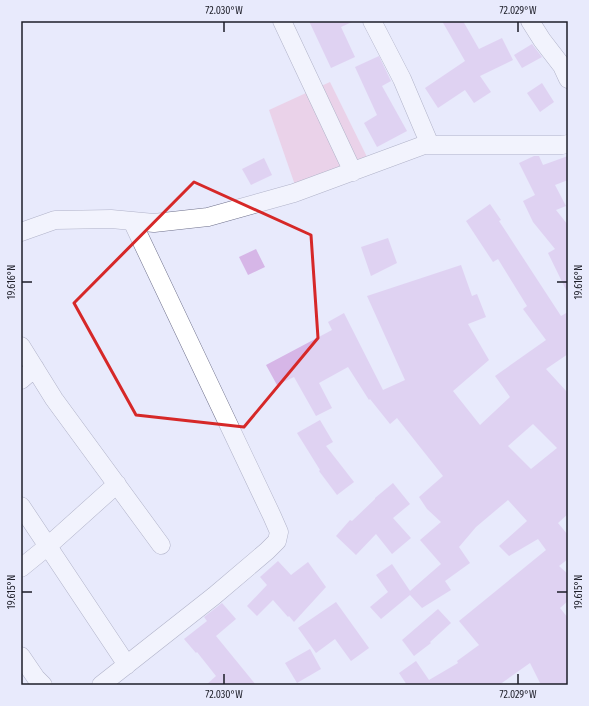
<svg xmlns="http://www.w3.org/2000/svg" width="589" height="706" font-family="'Fira Sans Condensed',sans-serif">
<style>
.green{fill:#edb7d2}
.building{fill:#d6b6e7;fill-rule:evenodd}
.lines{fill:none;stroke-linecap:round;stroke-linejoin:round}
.street-casing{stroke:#6f718c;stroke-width:19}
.street{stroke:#fff;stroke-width:18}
.marked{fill:none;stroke:#d62828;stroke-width:3;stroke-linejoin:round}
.ticks{fill:none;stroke:#1d1e28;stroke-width:1.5}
.neatline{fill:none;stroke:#1d1e28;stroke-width:1.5}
.ticks-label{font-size:10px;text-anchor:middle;fill:#1d1e28}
</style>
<rect width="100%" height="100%" fill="#e8eafc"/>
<!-- green -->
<path class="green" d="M330,82L370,163L296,188L269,110Z"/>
<!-- building -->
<path class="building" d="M309,21H354L341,27L355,57L331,68Z
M442,21H463L479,49L502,38L513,60L480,76L491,92L474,103L465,90L438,108L425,88L465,61Z
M532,44L542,57L522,68L514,55Z
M379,56L391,81L382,86L407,131L377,147L364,123L377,115L355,67Z
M542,83L554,102L540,112L527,93Z
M534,156H539L543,165L568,156V180L555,185L566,206L556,210L568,225V294L548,253L555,249L533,222L523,201L535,195L519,163Z
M264,158L272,175L251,185L242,169Z
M490,204L501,220L499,221L561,316L568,312V354L546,369L568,393V514L558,523L568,535V559L559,566L568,574V601L560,608L568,618V685H541L530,663L499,685H407L399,673L416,661L429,680L458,663L457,661L479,645L459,621L546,550L538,539L509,556L499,546L527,521L508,500L476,527L459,547L470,563L445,581L451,590L422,608L410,595L381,619L370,607L388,592L376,575L392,564L410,591L441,564L420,540L441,522L427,509L419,497L443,476L397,418L390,424L370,399L369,400L348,367L319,383L332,408L316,416L294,377L277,385L266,365L332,330L328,322L344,313L383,390L405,380L367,296L461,265L472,296L477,294L486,317L468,324L489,360L453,391L480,425L510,397L495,376L546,340L523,309L527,306L498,259L493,262L466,221ZM533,424L557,448L531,469L508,446Z
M388,238L397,263L371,276L361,247Z
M256,249L265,267L248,275L239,257Z
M320,420L333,442L326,446L354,482L337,495L319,471L320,470L297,433Z
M393,483L410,504L393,518L411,538L392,554L376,534L356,555L336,536L350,520L352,521L375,499V498Z
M278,561L291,575L308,562L326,587L294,622L289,616L288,617L273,600L257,616L247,606L267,585L260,577Z
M336,602L369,648L351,661L335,639L316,653L298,628Z
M222,603L236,619L216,636L256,685H206L216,676L197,652L196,653L184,639L207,621L204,617Z
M438,609L451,623L430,642L431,643L414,656L402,640Z
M310,649L321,669L297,683L285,663Z"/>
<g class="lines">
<defs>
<path id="street" d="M282,21L353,172
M372,21L402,79L430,145
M530,21L542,40L562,66L568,79
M21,232L55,220L111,219L154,223L208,217L294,193L424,145H562L568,144
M21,346L54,399L161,545
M21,380L35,368
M21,506L127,665
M21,568L48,546L117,484
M21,656L36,678L43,685
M101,685L214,596L267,551L277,541L279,532L272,516L132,221"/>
</defs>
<!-- street casing -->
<use href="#street" class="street-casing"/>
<!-- street -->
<use href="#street" class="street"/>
</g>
<!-- marked area -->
<path d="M0 0H589V706H0ZM194,182L311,235L318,338L244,427L136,415L74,303Z" fill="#e8eafc" fill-opacity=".55" fill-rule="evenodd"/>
<path class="marked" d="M194,182L311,235L318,338L244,427L136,415L74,303Z"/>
<!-- ticks -->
<path class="ticks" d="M224,22V32M518,22V32M22,282H32M557,282H567M22,592H32M557,592H567M224,674V684M518,674V684"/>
<!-- border -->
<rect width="589" height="706" fill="none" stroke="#e8eafc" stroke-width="44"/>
<rect x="22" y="22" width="545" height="662" class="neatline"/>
<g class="ticks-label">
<text x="224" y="14">72.030°W</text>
<text x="518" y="14">72.029°W</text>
<text transform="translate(11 282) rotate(-90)" y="4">19.616°N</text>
<text transform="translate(578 282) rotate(-90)" y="4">19.616°N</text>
<text transform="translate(11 592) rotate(-90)" y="4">19.615°N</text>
<text transform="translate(578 592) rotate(-90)" y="4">19.615°N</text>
<text x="224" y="698">72.030°W</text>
<text x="518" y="698">72.029°W</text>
</g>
</svg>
